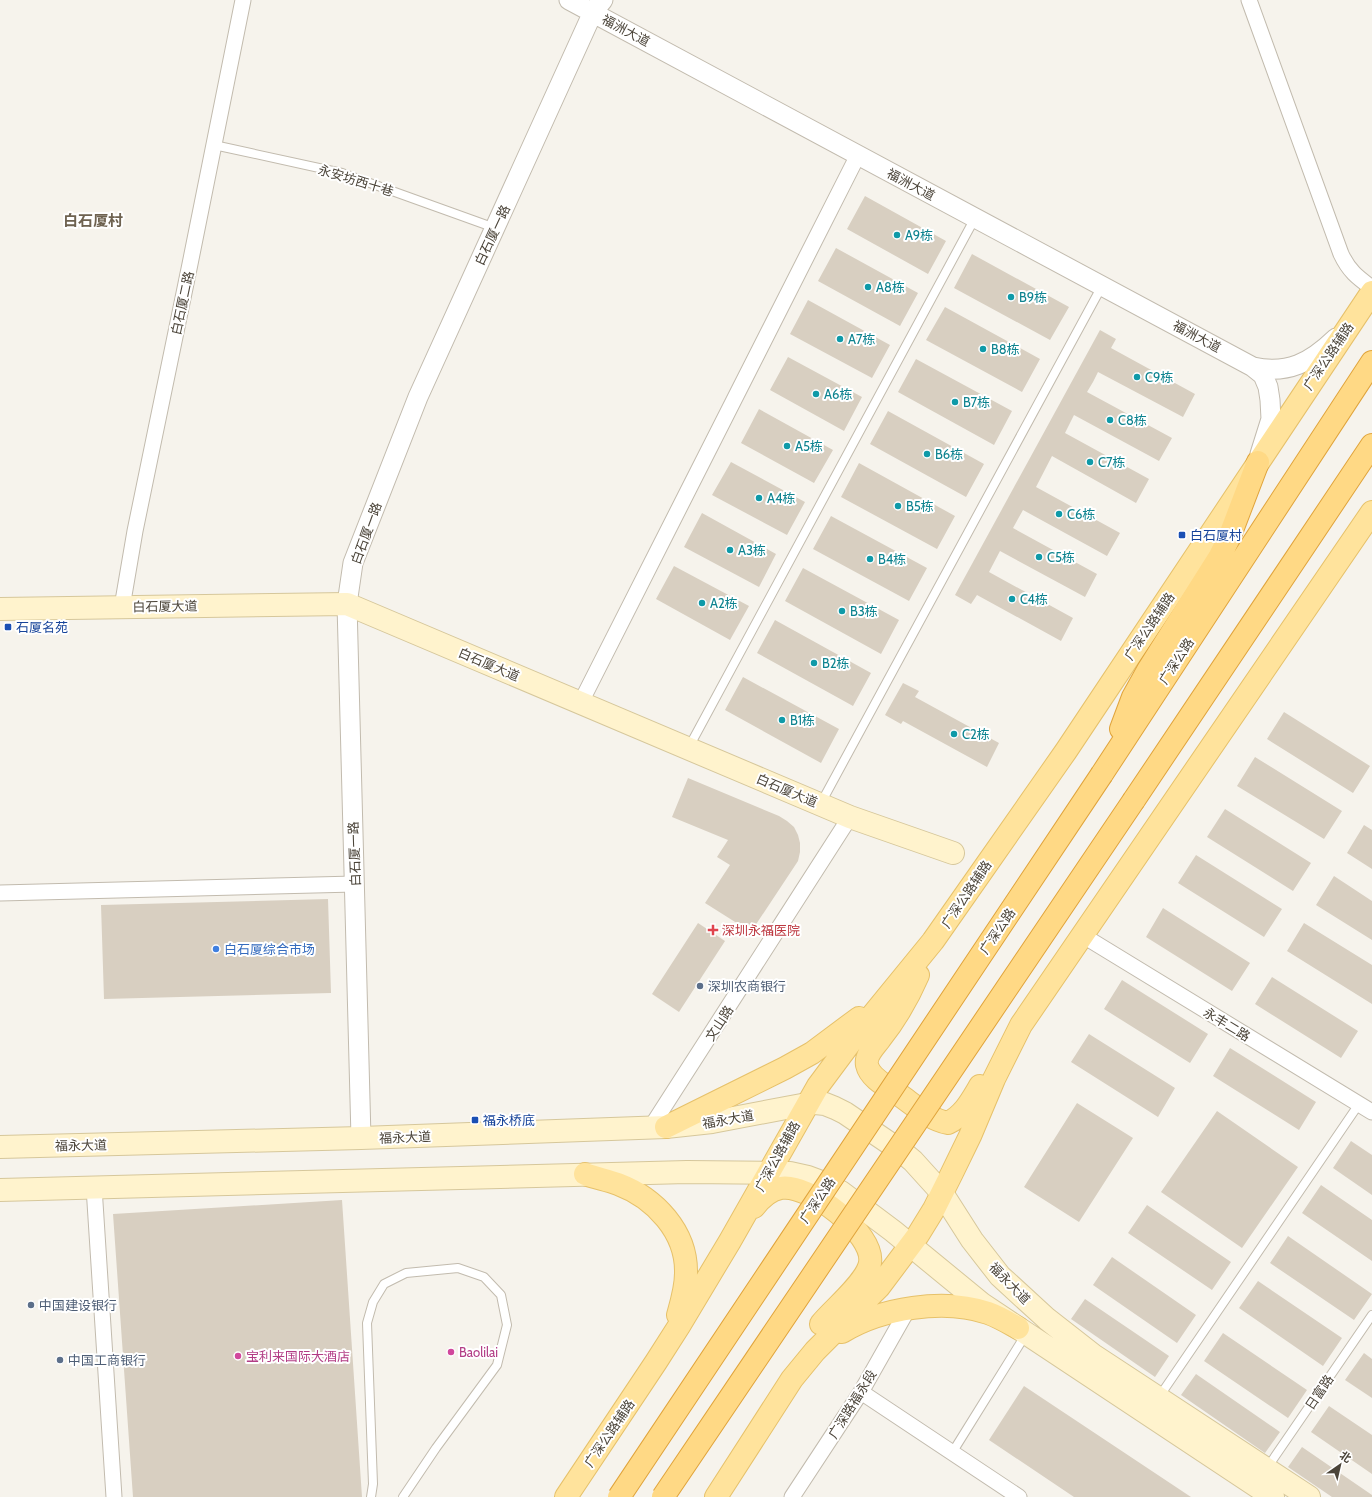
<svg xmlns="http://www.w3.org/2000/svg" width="1372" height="1497" font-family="Cabin,'Noto Sans SC',sans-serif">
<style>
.building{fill:#d8cfc1}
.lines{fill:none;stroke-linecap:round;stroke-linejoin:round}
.service-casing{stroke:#c2bbae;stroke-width:10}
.minor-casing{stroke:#c2bbae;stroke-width:17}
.tertiary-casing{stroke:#c2bbae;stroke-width:21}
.secondary-casing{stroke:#d6c79b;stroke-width:24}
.primary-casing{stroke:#e6c16a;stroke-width:24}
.trunk-casing{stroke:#e0a43c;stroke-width:24}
.service{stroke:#fff;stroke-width:8}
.minor{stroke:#fff;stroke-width:15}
.tertiary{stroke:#fff;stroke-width:19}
.secondary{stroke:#fff3cd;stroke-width:22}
.primary{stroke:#ffe39c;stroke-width:22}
.trunk{stroke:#ffd985;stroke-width:22}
.trunk-bridge-casing{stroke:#e0a43c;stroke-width:24;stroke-linecap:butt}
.trunk-bridge{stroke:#ffd985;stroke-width:22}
.culture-dot{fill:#0f9aa8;stroke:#fff;stroke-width:1.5}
.transit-dot{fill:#1a4fb4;stroke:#fff;stroke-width:1.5}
.health-dot{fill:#e0444e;stroke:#fff;stroke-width:1.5}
.shop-dot{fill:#3f7fe0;stroke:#fff;stroke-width:1.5}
.service-dot{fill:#5c6f8a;stroke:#fff;stroke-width:1.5}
.hotel-dot{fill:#d1479c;stroke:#fff;stroke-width:1.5}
.labels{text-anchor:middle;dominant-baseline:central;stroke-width:4;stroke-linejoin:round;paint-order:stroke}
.street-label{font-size:13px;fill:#4b4439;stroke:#fff}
.culture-label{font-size:13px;fill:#0d838f;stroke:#fff;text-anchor:start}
.transit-label{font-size:13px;fill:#164399;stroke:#fff;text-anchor:start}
.health-label{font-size:13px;fill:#be3a42;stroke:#fff;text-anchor:start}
.shop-label{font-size:13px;fill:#366cbe;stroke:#fff;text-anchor:start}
.service-label{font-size:13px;fill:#4e5e75;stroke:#fff;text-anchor:start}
.hotel-label{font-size:13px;fill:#b23c85;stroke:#fff;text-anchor:start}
.quarter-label{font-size:15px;font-weight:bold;fill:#6e6250;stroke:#fff}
</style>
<rect width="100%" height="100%" fill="#f6f3ec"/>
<!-- building -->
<path class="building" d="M865,196L946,241L928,274L847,229Z
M836,248L918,293L900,326L818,281Z
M972,254L1069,307L1050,340L954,288Z
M808,300L890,345L872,378L790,334Z
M945,307L1040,359L1022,392L926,340Z
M1100,330L1116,339L1111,348L1195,394L1183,417L1098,372L1093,382L1087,392L1172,438L1159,461L1074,415L1065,433L1149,479L1136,503L1052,456L1036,487L1120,533L1107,556L1023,510L1013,528L1097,574L1085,597L1000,551L989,572L1073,618L1061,641L977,595L971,604L955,595Z
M788,357L862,397L844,431L770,390Z
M916,359L1012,411L994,445L898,392Z
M759,409L833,450L814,483L741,443Z
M888,411L984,464L966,497L870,444Z
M731,462L805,502L787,535L712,495Z
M859,463L955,516L937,549L841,497Z
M702,513L776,554L759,587L684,547Z
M831,516L927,568L909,601L813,549Z
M674,566L749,606L730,640L656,599Z
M803,568L899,620L881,654L785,601Z
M775,620L871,673L853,706L757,653Z
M743,677L839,729L821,763L725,710Z
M903,683L919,691L915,697L999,743L987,767L903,721L901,724L885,715Z
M1284,712L1370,766L1353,793L1267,739Z
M1255,757L1342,811L1324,839L1237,786Z
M688,778L779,816L787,821L794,827L798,835L800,843V852L798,861L751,932L705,903L730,865L717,857L728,840L672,817Z
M1225,809L1311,863L1293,891L1207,837Z
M1364,825L1372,830V869L1347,853Z
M1196,855L1282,909L1264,937L1178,883Z
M1334,876L1372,901V940L1316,905Z
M328,899L331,993L104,999L101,905Z
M1163,908L1250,963L1232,991L1146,937Z
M698,923L725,941L679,1012L652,994Z
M1304,923L1372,965V1004L1287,951Z
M1272,977L1358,1031L1341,1058L1255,1004Z
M1122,980L1208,1034L1190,1063L1104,1009Z
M1089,1034L1175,1088L1158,1117L1071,1062Z
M1230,1048L1316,1102L1299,1130L1213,1076Z
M1077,1103L1133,1138L1079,1222L1024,1187Z
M1217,1111L1298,1167L1242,1248L1161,1192Z
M1351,1141L1372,1155V1195L1333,1168Z
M1321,1185L1372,1220V1261L1302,1213Z
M342,1200L362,1497H133L113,1214Z
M1147,1205L1231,1262L1212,1290L1128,1233Z
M1288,1236L1372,1294L1354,1320L1270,1263Z
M1112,1257L1196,1315L1177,1343L1093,1285Z
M1258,1281L1342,1338L1323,1366L1239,1308Z
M1085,1299L1169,1356L1155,1377L1071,1319Z
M1223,1333L1307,1390L1288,1418L1204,1361Z
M1364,1353L1372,1359V1398L1345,1380Z
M1196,1374L1280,1432L1265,1453L1181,1395Z
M1024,1386L1191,1497H1074L989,1440Z
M1329,1406L1372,1435V1474L1311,1432Z
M1302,1447L1372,1495V1497H1332L1288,1467Z"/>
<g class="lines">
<defs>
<path id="service" d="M214,145L342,173L495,228
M689,747L975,218
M821,803L1102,286
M1159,1397L1359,1104
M952,1453L1026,1334
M1267,1468L1372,1315
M371,1497L373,1484L367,1323L373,1302L384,1284L406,1273L458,1268L484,1277L501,1295L507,1325L497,1365L436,1448L403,1497"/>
<path id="minor" d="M1249,0L1341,254C1349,271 1357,277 1372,288
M122,607L135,531L190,264L243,0
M581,702L858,155
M0,893L355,884
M1082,935L1372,1112
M651,1127L850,817
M94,1187L114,1497
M861,1392L1019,1497
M792,1497L861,1392L908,1309"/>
<path id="tertiary" d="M569,0L1253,367C1288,375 1311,362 1336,338
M1253,367L1263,375L1268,387L1270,400L1271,419L1260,454
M361,1138L347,604L353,563L418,397L593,12L603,0"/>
<path id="secondary" d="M0,609L347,604L850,817L953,853
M0,1147L361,1138L666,1127L712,1122L807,1104L815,1103L825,1104L835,1108L845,1113L901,1151L913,1161L942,1193L972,1240L1000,1276L1047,1319L1093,1355L1309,1497
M0,1190L687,1172L790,1173L808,1177L824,1183L841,1192L893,1231L982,1304L1273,1497"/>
<path id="primary" d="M918,975C908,998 896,1019 880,1039C875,1046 865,1055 867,1065C870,1079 890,1088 901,1096C915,1106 931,1120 948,1123C964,1115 971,1101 980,1086
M666,1127L785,1068L812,1053L859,1018
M585,1174C596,1178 607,1180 618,1184C655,1198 687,1232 686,1273C686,1288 682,1301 678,1315
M754,1207C761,1198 769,1190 781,1188C808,1183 875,1233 870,1263C867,1282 833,1309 821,1324
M842,1332C881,1308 944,1298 988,1313C999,1317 1009,1323 1018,1328
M566,1497L656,1362L679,1326L730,1241L818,1086L853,1039L933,941L1066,751L1372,292
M716,1497L792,1379L815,1351L879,1287L918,1235L934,1209L952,1173L970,1136L994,1079L1021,1025L1372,512"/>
<path id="trunk" d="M1121,729L1133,697L1148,670L1220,556L1229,538L1258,462
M1102,774L1372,362
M1134,800L1372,445"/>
</defs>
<!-- service casing -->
<use href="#service" class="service-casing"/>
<!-- minor casing -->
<use href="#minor" class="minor-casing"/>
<!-- tertiary casing -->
<use href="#tertiary" class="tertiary-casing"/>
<!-- secondary casing -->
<use href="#secondary" class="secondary-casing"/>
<!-- primary casing -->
<use href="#primary" class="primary-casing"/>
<!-- trunk casing -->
<use href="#trunk" class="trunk-casing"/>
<!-- service -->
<use href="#service" class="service"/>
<!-- minor -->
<use href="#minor" class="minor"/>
<!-- tertiary -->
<use href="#tertiary" class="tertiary"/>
<!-- secondary -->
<use href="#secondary" class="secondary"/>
<!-- primary -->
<use href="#primary" class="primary"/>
<!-- trunk -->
<use href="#trunk" class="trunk"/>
<defs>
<path id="trunk-bridge" d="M619,1497L1102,774
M663,1497L1134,800"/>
</defs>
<!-- trunk-bridge casing -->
<use href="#trunk-bridge" class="trunk-bridge-casing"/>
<!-- trunk-bridge -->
<use href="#trunk-bridge" class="trunk-bridge"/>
</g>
<!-- markers -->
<g class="culture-dot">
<circle cx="897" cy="235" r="4"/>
<circle cx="868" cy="287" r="4"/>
<circle cx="1011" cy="297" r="4"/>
<circle cx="840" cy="339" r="4"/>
<circle cx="983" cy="349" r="4"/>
<circle cx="1137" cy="377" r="4"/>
<circle cx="816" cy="394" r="4"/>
<circle cx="955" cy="402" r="4"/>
<circle cx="1110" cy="420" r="4"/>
<circle cx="787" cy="446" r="4"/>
<circle cx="927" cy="454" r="4"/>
<circle cx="1090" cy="462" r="4"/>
<circle cx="759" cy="498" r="4"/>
<circle cx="898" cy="506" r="4"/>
<circle cx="1059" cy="514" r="4"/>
<circle cx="730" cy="550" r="4"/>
<circle cx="1039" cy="557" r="4"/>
<circle cx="870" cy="559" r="4"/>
<circle cx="1012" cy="599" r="4"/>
<circle cx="702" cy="603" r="4"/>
<circle cx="842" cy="611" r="4"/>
<circle cx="814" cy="663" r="4"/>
<circle cx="782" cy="720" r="4"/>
<circle cx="954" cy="734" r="4"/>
</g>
<g class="transit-dot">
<rect x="1178" y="531" width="8" height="8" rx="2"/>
<rect x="4" y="623" width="8" height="8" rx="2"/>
<rect x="471" y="1116" width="8" height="8" rx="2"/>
</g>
<path class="health-dot" d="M711 924h4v4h4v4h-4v4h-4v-4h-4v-4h4z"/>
<circle class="shop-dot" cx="216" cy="949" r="4"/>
<g class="service-dot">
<circle cx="700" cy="986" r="4"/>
<circle cx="31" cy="1305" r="4"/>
<circle cx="60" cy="1360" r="4"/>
</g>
<g class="hotel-dot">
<circle cx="451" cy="1352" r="4"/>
<circle cx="238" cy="1356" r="4"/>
</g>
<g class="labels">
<!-- street labels -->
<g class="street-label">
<text transform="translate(626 30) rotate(28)">福洲大道</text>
<text transform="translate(356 180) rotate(17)">永安坊西十巷</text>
<text transform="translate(911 184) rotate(28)">福洲大道</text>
<text transform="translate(492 235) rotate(-65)">白石厦一路</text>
<text transform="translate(182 303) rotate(-78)">白石厦二路</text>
<text transform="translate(1197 336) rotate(28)">福洲大道</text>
<text transform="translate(1328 356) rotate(-56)">广深公路辅路</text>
<text transform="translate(366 533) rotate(-70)">白石厦一路</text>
<text transform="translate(165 606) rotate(-1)">白石厦大道</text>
<text transform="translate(1149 626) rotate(-56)">广深公路辅路</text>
<text transform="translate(1176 661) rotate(-57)">广深公路</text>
<text transform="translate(489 664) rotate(23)">白石厦大道</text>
<text transform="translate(787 790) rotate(23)">白石厦大道</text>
<text transform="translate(354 854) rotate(-92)">白石厦一路</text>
<text transform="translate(966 894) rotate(-56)">广深公路辅路</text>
<text transform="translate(997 931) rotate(-56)">广深公路</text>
<text transform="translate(719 1023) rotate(-57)">文山路</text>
<text transform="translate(1227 1024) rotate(31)">永丰二路</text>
<text transform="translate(728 1119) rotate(-10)">福永大道</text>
<text transform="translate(405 1137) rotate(-2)">福永大道</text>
<text transform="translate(81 1145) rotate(-1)">福永大道</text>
<text transform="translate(777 1156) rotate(-61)">广深公路辅路</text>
<text transform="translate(817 1200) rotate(-56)">广深公路</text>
<text transform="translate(1010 1283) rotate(46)">福永大道</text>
<text transform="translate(1319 1392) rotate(-56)">日富路</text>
<text transform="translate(852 1404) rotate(-58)">广深路福永段</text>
<text transform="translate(609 1433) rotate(-56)">广深公路辅路</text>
</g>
<!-- culture labels -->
<g class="culture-label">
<text x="905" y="235">A9栋</text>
<text x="876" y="287">A8栋</text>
<text x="1019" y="297">B9栋</text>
<text x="848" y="339">A7栋</text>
<text x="991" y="349">B8栋</text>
<text x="1145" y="377">C9栋</text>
<text x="824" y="394">A6栋</text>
<text x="963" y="402">B7栋</text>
<text x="1118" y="420">C8栋</text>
<text x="795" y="446">A5栋</text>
<text x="935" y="454">B6栋</text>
<text x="1098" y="462">C7栋</text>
<text x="767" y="498">A4栋</text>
<text x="906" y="506">B5栋</text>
<text x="1067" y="514">C6栋</text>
<text x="738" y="550">A3栋</text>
<text x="1047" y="557">C5栋</text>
<text x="878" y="559">B4栋</text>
<text x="1020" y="599">C4栋</text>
<text x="710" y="603">A2栋</text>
<text x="850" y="611">B3栋</text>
<text x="822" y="663">B2栋</text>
<text x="790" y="720">B1栋</text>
<text x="962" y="734">C2栋</text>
</g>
<!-- transit labels -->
<g class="transit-label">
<text x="1190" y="535">白石厦村</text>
<text x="16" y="627">石厦名苑</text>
<text x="483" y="1120">福永桥底</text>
</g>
<!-- health labels -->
<g class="health-label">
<text x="722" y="930">深圳永福医院</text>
</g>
<!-- shop labels -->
<g class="shop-label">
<text x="224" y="949">白石厦综合市场</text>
</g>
<!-- service labels -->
<g class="service-label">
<text x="708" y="986">深圳农商银行</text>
<text x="39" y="1305">中国建设银行</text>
<text x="68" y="1360">中国工商银行</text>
</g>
<!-- hotel labels -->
<g class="hotel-label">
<text x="459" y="1352">Baolilai</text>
<text x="246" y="1356">宝利来国际大酒店</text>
</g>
<!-- quarter labels -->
<g class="quarter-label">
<text x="93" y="221">白石厦村</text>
</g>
</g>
<!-- north arrow -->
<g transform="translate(1340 1465) rotate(34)" stroke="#ffffff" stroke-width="3" paint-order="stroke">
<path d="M0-3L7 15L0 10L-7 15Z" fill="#4b4439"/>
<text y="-6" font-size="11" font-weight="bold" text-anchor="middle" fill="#4b4439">北</text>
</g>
</svg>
